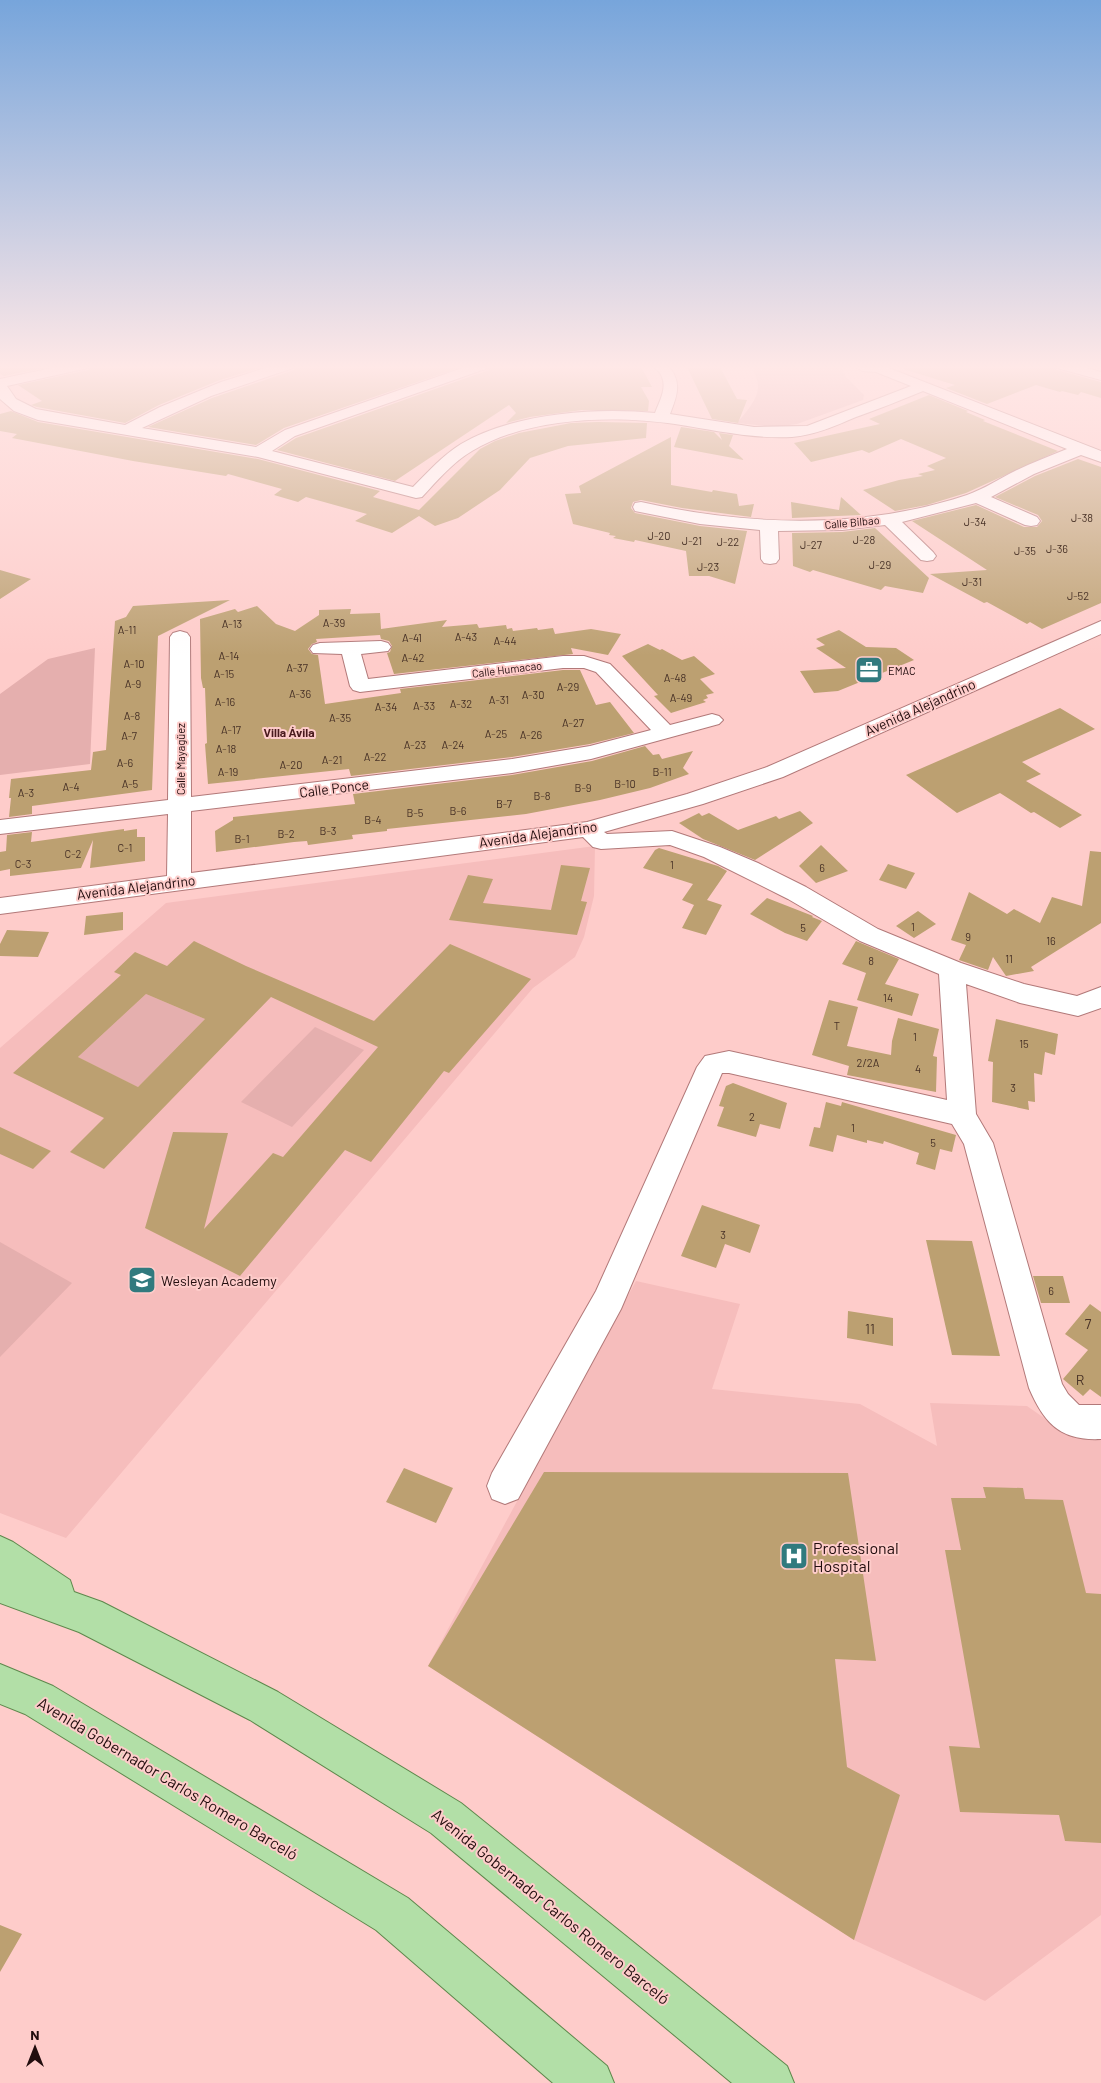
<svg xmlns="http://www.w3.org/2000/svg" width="1101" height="2083" font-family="Barlow,sans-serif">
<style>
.built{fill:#f6bdbc}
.green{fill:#e5afae}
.building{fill:#bca071;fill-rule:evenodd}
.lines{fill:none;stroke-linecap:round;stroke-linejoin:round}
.minor-casing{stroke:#b27979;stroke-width:2}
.major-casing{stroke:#5e884c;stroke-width:2}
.minor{fill:#fff;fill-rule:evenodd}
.major{fill:#b2dfa7;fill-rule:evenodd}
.labels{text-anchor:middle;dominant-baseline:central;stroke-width:4;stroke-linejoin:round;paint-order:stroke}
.number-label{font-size:11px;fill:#483227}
.far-street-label{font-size:11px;fill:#220d0e;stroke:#feccca}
.far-poi-label{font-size:11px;fill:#220d0e;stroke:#feccca;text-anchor:start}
.far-neighbourhood-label{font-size:12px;font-weight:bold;fill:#491a1d;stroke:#feccca}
.street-label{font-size:14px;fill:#220d0e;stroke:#feccca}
.poi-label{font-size:14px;fill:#220d0e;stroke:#feccca;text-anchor:start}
.near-number-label{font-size:14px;fill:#483227}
.near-poi-label{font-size:16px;fill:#220d0e;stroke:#feccca;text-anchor:start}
.near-street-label{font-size:16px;fill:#220d0e;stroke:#feccca}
</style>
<rect width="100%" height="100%" fill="#feccca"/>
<!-- built -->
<path class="built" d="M595,846L594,896L584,937L575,957L533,988L66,1538L0,1513V1048L166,903Z
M636,1281L740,1304L712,1389L860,1404L937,1446L930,1403L1027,1406L1060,1429L1101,1432V1915L985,2001L854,1940L428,1666Z"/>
<!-- green -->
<path class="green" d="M762,365H840L846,377L864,395L863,400L797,424L775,427L737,423C751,406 767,391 752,369Z
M95,648L90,764L0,775V694L48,659Z
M146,994L205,1019L138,1087L78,1057Z
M315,1027L364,1050L292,1127L241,1102Z
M0,1242L72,1283L0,1357Z"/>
<!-- building -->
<path class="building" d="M0,365H59L4,376L0,374Z
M92,365H270L220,380L159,405L125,423L37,407L31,405L42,401L18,385L88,370Z
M297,365H467L284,428L256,445L148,427L212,398L294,370Z
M492,365H640L652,387H641L649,401L648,411L582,410L530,417L506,423L516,413L509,405L395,481L277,450L296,438L489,370Z
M686,365H719L737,399L747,400L738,423L712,419Z
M904,365H1053L1057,370L1101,382V398L1081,392L1078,395L1062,391L1060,392L1036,385L987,404L946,388L955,385L903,369Z
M929,395L968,411L966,412L985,420L983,421L1058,451L966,493L927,505L895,511L863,490L899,480L923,476L918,474L935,470L927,466L946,458L901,439L869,453L862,450L811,462L794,443L880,424L869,419Z
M11,411L38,422L258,459L380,491L373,497L419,510L480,449L495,441L519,433L571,423L598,422L647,423L646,438L568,446L530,458L500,490L458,518L435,526L419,516L392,533L355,521L367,514L306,497L298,502L274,495L282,489L228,474L226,476L133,461L12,438L17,434L0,431V414Z
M681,427L714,432L722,440L719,433L733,435L729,446L744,460L674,447Z
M671,437V485L712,492L713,490L737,494L739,506L754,504L751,517L682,508L641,500L633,502L631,508L635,513L700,526L747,531L735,584L709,576H689L686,551L635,540L634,542L613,538L616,536L609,535L610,533L573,524L565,494L581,493L579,486Z
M1078,459L1101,467V603L1042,629L1030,622L1027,624L987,602L984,603L930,574L987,570L912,521L976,505L1024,527H1037L1042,521L1038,515L995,497L1035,476Z
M841,497L861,515L792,518L791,502L839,510Z
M875,528L929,578L923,593L885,586L881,590L813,570L810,572L793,566L792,533L842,532Z
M0,570L31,579L0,599Z
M230,600L158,636L152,790L32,806V814L9,817L11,798H9L11,779L91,770L93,752L106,750L115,621L126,617L133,606Z
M257,606L276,624L295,631L319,615V610L351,609L350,614L380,613L381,629L447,620L442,627L477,624L479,628L506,625L507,629L512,628L513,631L537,628L538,630L553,628L555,634L591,629L621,634L608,655L571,648L573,654L394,674L387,653L390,652L392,646L389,641L381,639L380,635L316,639L317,642L312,644L308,649L312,654L318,655L325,704L401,693L400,689L563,670H580L596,705L610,702L634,733L590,744L512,757L351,776L349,769L208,784L205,744L207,743L205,688H203L201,678L200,619L235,609L238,612Z
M839,630L866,647L896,648L914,660L838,691L814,693L800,671L846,668L816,648L825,645L816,639Z
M648,644L660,650L662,649L682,660L694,656L715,674L700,679L714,693L706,695L708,698L703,700L706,702L671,713L654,696L658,695L622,656Z
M1060,708L1095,729L1022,762L1041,774L1026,781L1082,815L1060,828L1034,812L1031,813L1000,793L957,813L906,775Z
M645,746L653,755L659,754L662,759L693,751L683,768L689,774L650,788L600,800L526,814L387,829V831L352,835L353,839L308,845L307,841L294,842L216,852L215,831L233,820V817L355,804L353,794L512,775L592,761Z
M800,811L813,823L755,860L703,839L679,823L699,813L702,816L709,813L738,830L776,816L779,819Z
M124,829V831L137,829V837H145V861L90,868L93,840L81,868L10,876V869L0,871V852L6,851L7,835L32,832L31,842Z
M821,845L848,871L816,883L799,866Z
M659,848L718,866L727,871L707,900L722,905L706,935L682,928L694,905L682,900L693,884L643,868L655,850Z
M1090,851L1101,852V923L1031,967L1034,971L1006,976L993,957L988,970L959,960L966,945L951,940L969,892L1007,914L1014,909L1040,923L1052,897L1082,906Z
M888,864L915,873L906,889L879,880Z
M561,865L590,868L581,901L587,902L577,935L449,920L468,875L493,879L483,903L551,910Z
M767,898L813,916L812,917L822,921L807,941L785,933L750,914Z
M918,911L936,924L914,938L896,926Z
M123,912V930L84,935L86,916Z
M7,930L49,932L38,957L0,956V944Z
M194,941L246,966L374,1021L450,944L531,979L449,1073L444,1071L371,1162L345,1150L240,1276L145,1228L173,1132L228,1133L204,1229L273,1153L283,1157L378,1047L271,997L104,1169L70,1152L104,1118L13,1073L121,975L114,972L135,952L167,966ZM146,994L205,1019L138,1087L78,1057Z
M856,941L899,959L885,984L919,994L912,1016L857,1000L866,973L842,964Z
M829,1000L858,1007L847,1046L891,1055L892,1041L898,1018L939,1029L933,1056L937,1057L936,1092L847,1075L849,1066L812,1055Z
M996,1019L1058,1034L1055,1055L1045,1052L1042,1075L1034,1073L1035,1102L1028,1101L1029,1110L992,1102L993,1062L988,1061Z
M733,1083L787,1103L780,1129L760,1124L756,1137L717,1126L724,1107L719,1106L726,1086Z
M826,1102L841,1106L842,1102L956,1135L952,1152L940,1149L935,1170L916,1164L919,1153L884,1141L883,1144L867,1140V1143L837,1135L833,1152L809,1146L814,1127L820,1128Z
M0,1127L51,1151L33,1169L0,1154Z
M702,1205L760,1225L750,1253L725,1244L716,1268L681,1256Z
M926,1240L972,1241L1000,1356L952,1355Z
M1033,1276H1063L1070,1303H1041Z
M1090,1304L1101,1312V1397L1090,1389L1083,1396L1063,1379L1088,1350L1065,1334Z
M848,1311L893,1318V1346L847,1338Z
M404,1468L453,1488L436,1523L386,1502Z
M544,1472L848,1473L876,1661L835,1659L847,1767L900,1795L854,1940L428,1666Z
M983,1487L1023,1488L1025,1499L1063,1500L1086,1593L1101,1594V1843L1065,1841L1059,1815L960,1812L949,1746L980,1748L945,1550H961L951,1498H986Z
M0,1925L22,1934L0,1972Z"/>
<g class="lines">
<defs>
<path id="minor" d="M66,365H90L88,368L7,386L16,399L36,409L125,425L160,407L221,382L275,365H295L293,368L211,396L142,428L256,447L285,430L471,365H490L488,368L295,436L272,451L413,487C428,472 443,455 461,444C514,413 596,407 655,413C659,402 667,389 662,377C661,372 655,369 653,365H667C683,381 677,396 670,414L754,427L807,426L911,386L876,372L862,371L853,365H881L1101,451V462L1081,455L1034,474L991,497L1037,517L1040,521L1037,525L1031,526L1025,525L976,503L902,522L933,552L936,556L933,560L927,561L921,560L885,525L842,530L778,531L779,559L776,563L770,564L764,563L761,559L760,530L700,524L635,511L633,507L635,503L641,502C748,526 862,530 967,495C984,489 999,479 1015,471C1032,463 1049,456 1067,449L923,391C901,400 879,409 856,417C835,426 815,435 792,437C752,439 714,430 675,424C613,415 528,417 472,451C453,462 437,481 422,497L416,498L258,457L38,420L14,411L0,399V379Z
M1055,365H1076L1101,372V380L1057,368Z
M1101,621V634L783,777L703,804L604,832L607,834L672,831L720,847L758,863L806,887L878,929L961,963L1024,984L1077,996L1101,987V1008L1078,1016L1020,1003L966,984L976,1114L993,1143L1062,1384L1068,1394L1079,1405H1101V1439C1060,1441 1044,1423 1029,1388L964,1144L952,1124L729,1073H722L621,1309L518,1499L505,1504L492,1499L487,1486L492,1473L596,1291L697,1067L705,1056L729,1051L947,1100L939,974L860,941L788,899L704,857L670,845L601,849L593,847L583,837L0,914V898L167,876L168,814L0,834V820L168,800L170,637L173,633L180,631L187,633L190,637L191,797L512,759L590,746L651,730L596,672L584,668H563L360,692L353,690L350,686L342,654L313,653L310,649L313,645L320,643L381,641L388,643L391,647L388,651L361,654L368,679L563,656H584L610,664L670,725L712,714L719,716L723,720L719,724L591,759L512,773L191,811V873L587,822L687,794L767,767Z"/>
<path id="major" d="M0,1536L13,1542L70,1580L74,1592L102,1602L278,1692L461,1803L787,2066L794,2083H732L431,1833L250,1720L79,1632L0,1603Z
M0,1664L53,1686L408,1898L607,2066L614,2083H553L376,1930L25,1714L0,1704Z"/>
</defs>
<!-- minor casing -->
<use href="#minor" class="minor-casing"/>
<!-- major casing -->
<use href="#major" class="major-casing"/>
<!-- minor -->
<use href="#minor" class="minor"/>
<!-- major -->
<use href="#major" class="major"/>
</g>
<!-- sky -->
<linearGradient id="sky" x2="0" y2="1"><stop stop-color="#77a5db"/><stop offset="0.56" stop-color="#ffe8e7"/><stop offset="1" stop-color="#ffe8e7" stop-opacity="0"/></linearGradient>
<rect width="1101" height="656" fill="url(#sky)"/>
<!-- icons -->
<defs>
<symbol id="office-square" viewBox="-11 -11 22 22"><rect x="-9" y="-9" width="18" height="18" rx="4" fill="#317a7e" stroke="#feccca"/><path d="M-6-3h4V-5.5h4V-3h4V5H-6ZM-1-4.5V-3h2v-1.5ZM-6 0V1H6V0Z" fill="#fff"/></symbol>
<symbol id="school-square" viewBox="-11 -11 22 22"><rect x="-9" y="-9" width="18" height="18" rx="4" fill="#317a7e" stroke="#feccca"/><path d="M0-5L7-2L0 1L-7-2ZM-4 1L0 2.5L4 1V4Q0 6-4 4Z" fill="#fff"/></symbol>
<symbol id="hospital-square" viewBox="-11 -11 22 22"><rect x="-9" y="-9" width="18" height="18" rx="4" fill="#317a7e" stroke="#feccca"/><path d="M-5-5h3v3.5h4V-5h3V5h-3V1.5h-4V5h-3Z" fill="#fff"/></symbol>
</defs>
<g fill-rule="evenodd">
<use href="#office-square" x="853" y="654" width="32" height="32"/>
<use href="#school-square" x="126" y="1264" width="32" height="32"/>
<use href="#hospital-square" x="778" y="1540" width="32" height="32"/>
</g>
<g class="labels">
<!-- number labels -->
<g class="number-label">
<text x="1082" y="517">J-38</text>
<text x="975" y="521">J-34</text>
<text x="659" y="535">J-20</text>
<text x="864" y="539">J-28</text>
<text x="692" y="540">J-21</text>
<text x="728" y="541">J-22</text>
<text x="811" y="544">J-27</text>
<text x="1057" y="548">J-36</text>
<text x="1025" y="550">J-35</text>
<text x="880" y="564">J-29</text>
<text x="708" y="566">J-23</text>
<text x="972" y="581">J-31</text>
<text x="1078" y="595">J-52</text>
<text x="334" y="622">A-39</text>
<text x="232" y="623">A-13</text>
<text x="127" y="629">A-11</text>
<text x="466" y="636">A-43</text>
<text x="412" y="637">A-41</text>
<text x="505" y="640">A-44</text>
<text x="229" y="655">A-14</text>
<text x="413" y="657">A-42</text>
<text x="134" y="663">A-10</text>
<text x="297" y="667">A-37</text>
<text x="224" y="673">A-15</text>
<text x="675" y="677">A-48</text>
<text x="133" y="683">A-9</text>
<text x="568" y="686">A-29</text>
<text x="300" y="693">A-36</text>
<text x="533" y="694">A-30</text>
<text x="681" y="697">A-49</text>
<text x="499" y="699">A-31</text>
<text x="225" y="701">A-16</text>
<text x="461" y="703">A-32</text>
<text x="424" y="705">A-33</text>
<text x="386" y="706">A-34</text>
<text x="132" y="715">A-8</text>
<text x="340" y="717">A-35</text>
<text x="573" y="722">A-27</text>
<text x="231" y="729">A-17</text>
<text x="496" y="733">A-25</text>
<text x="531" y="734">A-26</text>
<text x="129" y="735">A-7</text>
<text x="415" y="744">A-23</text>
<text x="453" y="744">A-24</text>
<text x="226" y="748">A-18</text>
<text x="375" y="756">A-22</text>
<text x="332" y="759">A-21</text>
<text x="125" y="762">A-6</text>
<text x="291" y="764">A-20</text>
<text x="228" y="771">A-19</text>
<text x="662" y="771">B-11</text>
<text x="130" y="783">A-5</text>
<text x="625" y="783">B-10</text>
<text x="71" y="786">A-4</text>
<text x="583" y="787">B-9</text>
<text x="26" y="792">A-3</text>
<text x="542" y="795">B-8</text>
<text x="504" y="803">B-7</text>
<text x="458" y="810">B-6</text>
<text x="415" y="812">B-5</text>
<text x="373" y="819">B-4</text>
<text x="328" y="830">B-3</text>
<text x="286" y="833">B-2</text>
<text x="242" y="838">B-1</text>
<text x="125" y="847">C-1</text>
<text x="73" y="853">C-2</text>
<text x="23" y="863">C-3</text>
<text x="672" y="864">1</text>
<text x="822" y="867">6</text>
<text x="913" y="926">1</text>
<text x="803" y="927">5</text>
<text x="968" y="936">9</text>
<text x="1051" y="940">16</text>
<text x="1009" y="958">11</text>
<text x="871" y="960">8</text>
<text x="888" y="997">14</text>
<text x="837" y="1025">T</text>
<text x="915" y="1036">1</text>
<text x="1024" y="1043">15</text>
<text x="868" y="1062">2/2A</text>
<text x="918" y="1068">4</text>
<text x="1013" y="1087">3</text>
<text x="752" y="1116">2</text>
<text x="853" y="1127">1</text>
<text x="933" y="1142">5</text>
<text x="723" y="1234">3</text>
<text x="1051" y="1290">6</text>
</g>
<!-- far-street labels -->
<g class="far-street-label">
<text transform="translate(852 522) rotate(-5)">Calle Bilbao</text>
<text transform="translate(507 669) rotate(-7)">Calle Humacao</text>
<text transform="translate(180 759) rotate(-90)">Calle Mayagüez</text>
</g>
<!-- far-poi labels -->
<g class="far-poi-label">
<text x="888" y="670">EMAC</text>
</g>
<!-- far-neighbourhood labels -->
<g class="far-neighbourhood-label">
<text x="289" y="732">Villa Ávila</text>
</g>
<!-- street labels -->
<g class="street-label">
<text transform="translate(920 707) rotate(-24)">Avenida Alejandrino</text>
<text transform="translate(334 788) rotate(-7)">Calle Ponce</text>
<text transform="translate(538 834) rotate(-8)">Avenida Alejandrino</text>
<text transform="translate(136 887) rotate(-7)">Avenida Alejandrino</text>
</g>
<!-- poi labels -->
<g class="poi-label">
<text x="161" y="1280">Wesleyan Academy</text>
</g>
<!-- near-number labels -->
<g class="near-number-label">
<text x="1088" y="1323">7</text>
<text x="870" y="1328">11</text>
<text x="1080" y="1379">R</text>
</g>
<!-- near-poi labels -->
<g class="near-poi-label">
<text x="813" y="1547">Professional<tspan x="813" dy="18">Hospital</tspan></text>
</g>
<!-- near-street labels -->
<g class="near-street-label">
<text transform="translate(168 1778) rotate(31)">Avenida Gobernador Carlos Romero Barceló</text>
<text transform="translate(551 1906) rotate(39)">Avenida Gobernador Carlos Romero Barceló</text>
</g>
</g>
<!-- north arrow -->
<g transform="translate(35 2048)" stroke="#feccca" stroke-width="4" paint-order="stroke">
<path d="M0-4L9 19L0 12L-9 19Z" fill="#220d0e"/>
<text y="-8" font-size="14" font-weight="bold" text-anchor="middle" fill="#220d0e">N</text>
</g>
</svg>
